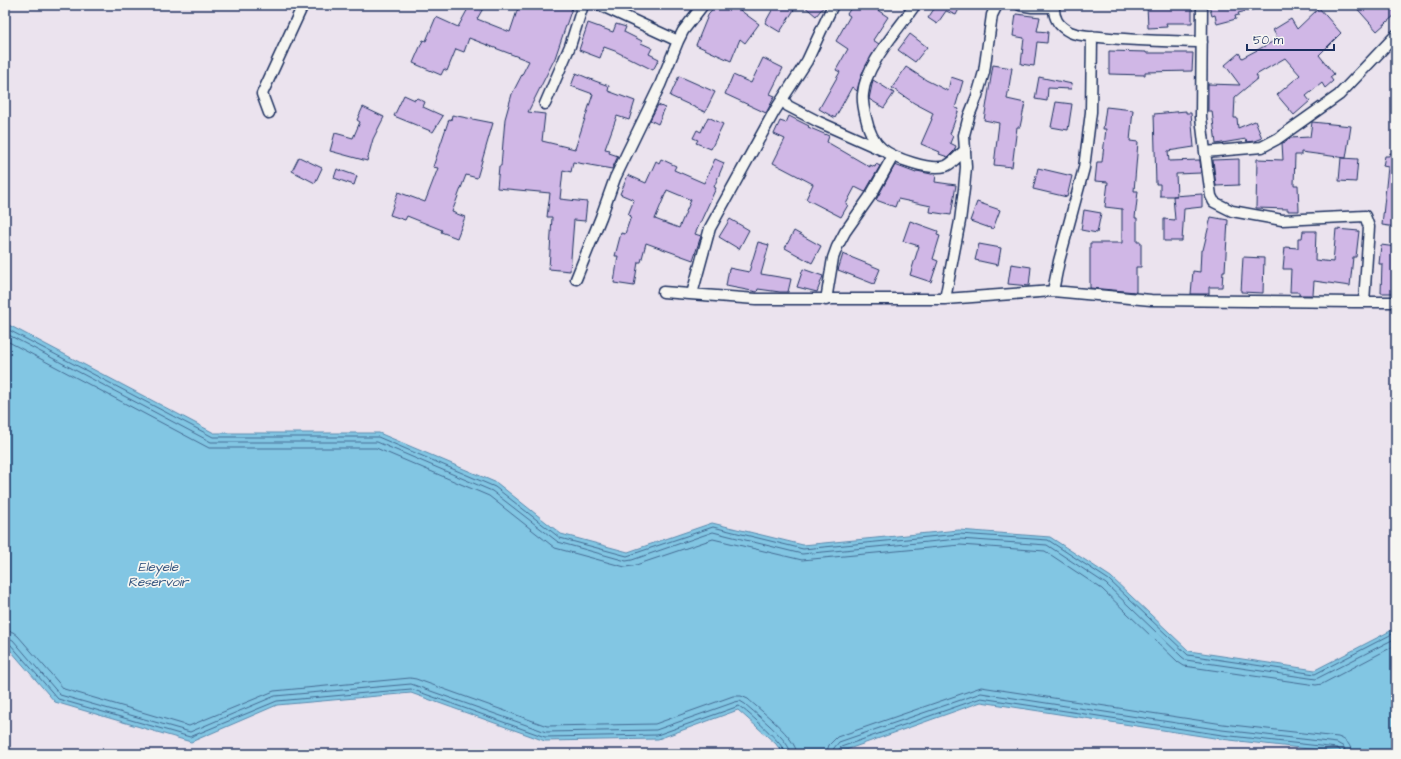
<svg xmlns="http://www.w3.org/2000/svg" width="1401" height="759" font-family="'Architects Daughter',sans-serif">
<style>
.water{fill:#82c6e3;stroke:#598aae}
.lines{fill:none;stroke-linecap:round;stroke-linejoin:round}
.shore{stroke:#446b93;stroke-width:1}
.building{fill:#d0b7e6;stroke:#1b2f5e;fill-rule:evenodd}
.street-casing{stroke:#1b2f5e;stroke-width:13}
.street{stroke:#f6f6f2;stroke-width:10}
.labels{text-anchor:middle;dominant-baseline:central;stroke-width:3.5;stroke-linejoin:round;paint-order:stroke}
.water-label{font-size:13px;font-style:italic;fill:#35557f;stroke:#f6f6f2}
</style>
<rect width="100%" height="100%" fill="#ebe3ee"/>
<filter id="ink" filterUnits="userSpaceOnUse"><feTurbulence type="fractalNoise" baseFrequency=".025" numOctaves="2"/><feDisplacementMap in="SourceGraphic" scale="8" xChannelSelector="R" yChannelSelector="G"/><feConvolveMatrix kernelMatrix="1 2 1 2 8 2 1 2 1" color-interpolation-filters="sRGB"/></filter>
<g filter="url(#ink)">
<!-- water -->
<path class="water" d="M5,323L214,433H379L497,483L561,534L628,552L712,523L803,545L959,530L1050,537L1111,577L1189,651L1315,670L1396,628V754L1344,753L1221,739L981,702L843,751L840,754H783L776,744L738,710L658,739L545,741L411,693L277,705L191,742L55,702L5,644Z"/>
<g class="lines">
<!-- shore -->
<path class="shore" d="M5,328L213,437H378L495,487L560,538L627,556L713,527L803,549L959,534L1048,540L1109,580L1188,655L1315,674L1396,632
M5,333L211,442H377L492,491L558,542L626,561L632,560L713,532L802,554L959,539L1047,545L1106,584L1182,657L1186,660L1316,679L1396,638
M5,340L209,448H376L489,496L555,548L625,567L633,566L713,539L802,560L960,545L1045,551L1102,589L1178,662L1184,666L1316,685L1322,684L1396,645
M5,631L13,632L18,636L64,689L189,726L274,691L410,678L416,679L547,726L655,724L733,696H741L748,699C761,711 796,737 797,754
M5,637L9,638L13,640L60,695L190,732L275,696L411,684L546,732L656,730L735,702L740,701L745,704C756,714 790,740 791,754
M5,642L10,644L58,699L190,737L277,701L411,689L545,737L657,735L739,706C748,712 785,745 786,754
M826,754L829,745L837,737L981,687L1223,724L1338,737C1347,740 1351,745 1352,754
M832,754L834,748L839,742L981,693L1222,730L1337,743L1344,747L1346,754
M837,754L838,750L841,747L981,698L1222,735L1337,748L1340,750L1341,754"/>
</g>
<!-- building -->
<path class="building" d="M470,5H485L477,19L510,32L519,5H563L572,8L555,58L528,112L545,114L542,141L575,149L593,94L571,86L576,73L595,81L609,86L608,91L635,101L629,120L617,116L605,149L610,150L609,153L618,156L612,169L573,162L571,172L563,170L560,199L587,202L585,221L574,220L570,271L549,269L552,217H547L550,193L497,188L499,166H501L505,119L512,94L529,61L469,38L464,52L456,49L447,71L444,69L441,75L413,63L423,40L426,41L436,17L458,27Z
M716,5H733L759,24L745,43L740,39L731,61L696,45L709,13Z
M775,5H797L780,32L765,23Z
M803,5H825L816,16Z
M853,5H870L888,17L873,40L879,44L862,73L857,91L852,87L835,118L819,109L840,72L836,70L848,49L836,41L850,16L847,14Z
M934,5H961L956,15L946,11L937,24L928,18L936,6Z
M1147,5H1192V23H1166L1167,27L1148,28Z
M1209,5H1255L1256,9L1238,13L1239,15L1235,16L1236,19L1217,24L1215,15L1212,16Z
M1354,5H1389L1396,14L1377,31Z
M1319,8L1341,33L1319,55L1334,74L1330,77L1333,81L1325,88L1322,83L1306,96L1310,101L1294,115L1277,95L1300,75L1285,58L1256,75L1258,78L1235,97L1234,118H1237L1238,128L1255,121L1262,138L1254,141L1247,142L1246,139L1216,144L1212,111H1208V84L1240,85L1225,65L1239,53L1242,58L1278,39L1273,30L1291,19L1297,29Z
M1016,14L1040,17L1037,31L1048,32L1047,43L1037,42L1034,66L1021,64L1024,38L1013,36Z
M588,23L613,32L616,24L626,27L624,32L642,41L641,43L652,48L649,54L659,59L653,70L615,51L604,47L600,58L579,50Z
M910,34L927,47L915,62L898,50Z
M1109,51L1146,52V53H1193L1192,71L1145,72V75L1109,74Z
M763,58L783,68L770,94L775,96L766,113L725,94L733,75L751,83Z
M993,65L1012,68L1007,99L1025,103L1020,127H1017L1012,167L994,165L999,123L984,120Z
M906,67L926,80L948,91L951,77L963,81L955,108L959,109L950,134L953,136L950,143L956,146L954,151L948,157L939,154L940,152L921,144L932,119H931L933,113L914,103L892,88Z
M679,76L715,92L705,112L670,96Z
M1039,77L1072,84L1071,89L1048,88L1047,101L1035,99Z
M873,80L894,93L884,108L869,99Z
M404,95L415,100L417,98L425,102L423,107L443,116L433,132L394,116Z
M1056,102L1072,104L1068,130L1051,127Z
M658,105L665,108L658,124L650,120Z
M363,107L384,117L373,139L367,161L330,151L335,133L353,138L360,122L357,120Z
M1106,107L1133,110L1130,141L1138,142L1134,191H1138L1135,218H1137V242H1141V267H1136V292L1090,288V243H1122V209L1105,207L1108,182L1095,181L1097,162H1102L1106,129H1103Z
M1186,111V113H1191L1194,147L1168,151L1169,161L1200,160L1201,173L1176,174L1177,196H1160V184H1156L1154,114Z
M452,115L493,123L477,178L466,175L452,212L465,217L457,238L441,232L442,230L407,216L405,220L390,215L398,192L425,202L438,168L433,167L449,119L451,120Z
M789,116L809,126L808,127L829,136L827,142L870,167V165L875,167L876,164L880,166L865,192L855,187L846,204L848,205L841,217L806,199L813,184L773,163L785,139L774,134L780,121L786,123Z
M708,117L723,124L711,149L696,143L698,140L693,138L697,130L701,132Z
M1312,122L1351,126L1346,158L1301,152V155H1295L1294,185H1298L1299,211H1288V209L1256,208L1257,159L1283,160L1282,143L1286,142V141L1290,138L1310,137Z
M1390,153L1396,154V227L1382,225L1388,167L1383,166L1385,156H1389Z
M299,157L322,168L315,183L292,171Z
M1341,158L1358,159L1356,182L1339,181Z
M661,159L676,166L674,170L704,183L715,159L724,163L714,187L716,188L695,234L701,236L693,260L646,243L641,262H638L634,286L614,283L618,256H615L621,233L625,234L631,216L628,215L634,200L620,194L628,175L646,183L656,161L659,163ZM667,190L691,200L679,228L655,219Z
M1239,159V185L1216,186L1213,160Z
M895,165L916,173L917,171L936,175L935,182L956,185L951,215L930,212L931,206L898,199L895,207L876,200Z
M1038,168L1072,176L1067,197L1033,189Z
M337,169L357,176L354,185L334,178Z
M1202,194V207L1184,209L1182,241H1164V219L1175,220L1173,196Z
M977,202L1000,210L993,229L970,221Z
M1084,210L1101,213L1097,233L1081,230Z
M1211,217L1228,220L1225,271H1223L1222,287H1209V294H1191L1193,271L1200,272L1201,250H1203Z
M730,219L749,230L739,249L719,237Z
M910,221L938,231L937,235L940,236L933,259L938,261L931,282L910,275L919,246L903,241Z
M1336,229L1359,231L1356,257H1353L1350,286L1314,281L1313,295H1299V292H1290L1291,269H1283L1285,247L1298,248V238H1302L1303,231H1316L1315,260L1333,262Z
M794,231L821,246L812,263L785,248Z
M758,242L769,245L761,274L791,279L788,292H780L758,289L757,292L726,286L729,268L749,272Z
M979,244L1001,248L998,265L975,260Z
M1381,245L1396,247V293H1381L1382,264H1379Z
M843,254L880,269L874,284L838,270Z
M1243,257L1264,258L1263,293L1241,292Z
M1011,264L1031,267L1029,286L1008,284Z
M803,269L823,276L817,292L797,287Z"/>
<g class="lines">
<defs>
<path id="street" d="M600,5L678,41
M915,5C899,29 865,65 863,94C862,101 864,110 866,118C872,147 886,155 913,163C923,166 935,169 946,166C953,163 959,155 965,150
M1020,5L1032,7H1054
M1054,5C1053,18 1058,26 1070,32C1079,36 1090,36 1100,37C1134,41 1168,41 1202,42
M1202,5L1201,117L1205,152L1211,196L1214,202L1232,211L1282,220L1365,216L1369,227L1364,302
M783,99L788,106L819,122L882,150
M545,104L570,46L583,5
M269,113L262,94L303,5
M1205,152L1262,147L1277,139L1339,95L1396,35
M576,279L601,217L615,178L660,85L678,41L683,31L703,5
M1053,291L1059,261L1084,168L1091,112L1092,36
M663,292L756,299H945L1053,291L1151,300L1354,302H1396
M692,294L710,228L774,112L807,61L833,5
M945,299L960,221L964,189L966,167L964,135L969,116L977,96L984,72L992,15L997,5
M826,300L833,258L837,247L845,232L871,195L893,156"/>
</defs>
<!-- street casing -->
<use href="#street" class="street-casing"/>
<!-- street -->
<use href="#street" class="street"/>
</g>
</g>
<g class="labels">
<!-- water labels -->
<g class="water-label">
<text x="158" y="567">Eleyele<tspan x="158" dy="15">Reservoir</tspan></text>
</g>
</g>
<!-- margin -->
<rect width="1401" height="759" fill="none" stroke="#f6f6f2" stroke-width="20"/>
<rect x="10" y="10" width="1381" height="739" fill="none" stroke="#1b2f5e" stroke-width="1.5" filter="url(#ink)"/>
<!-- scale -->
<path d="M1247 44v6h87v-6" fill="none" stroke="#1b2f5e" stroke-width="2"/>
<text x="1253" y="44" font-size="12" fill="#1b2f5e" stroke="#f6f6f2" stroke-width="3" paint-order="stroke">50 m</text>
</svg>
